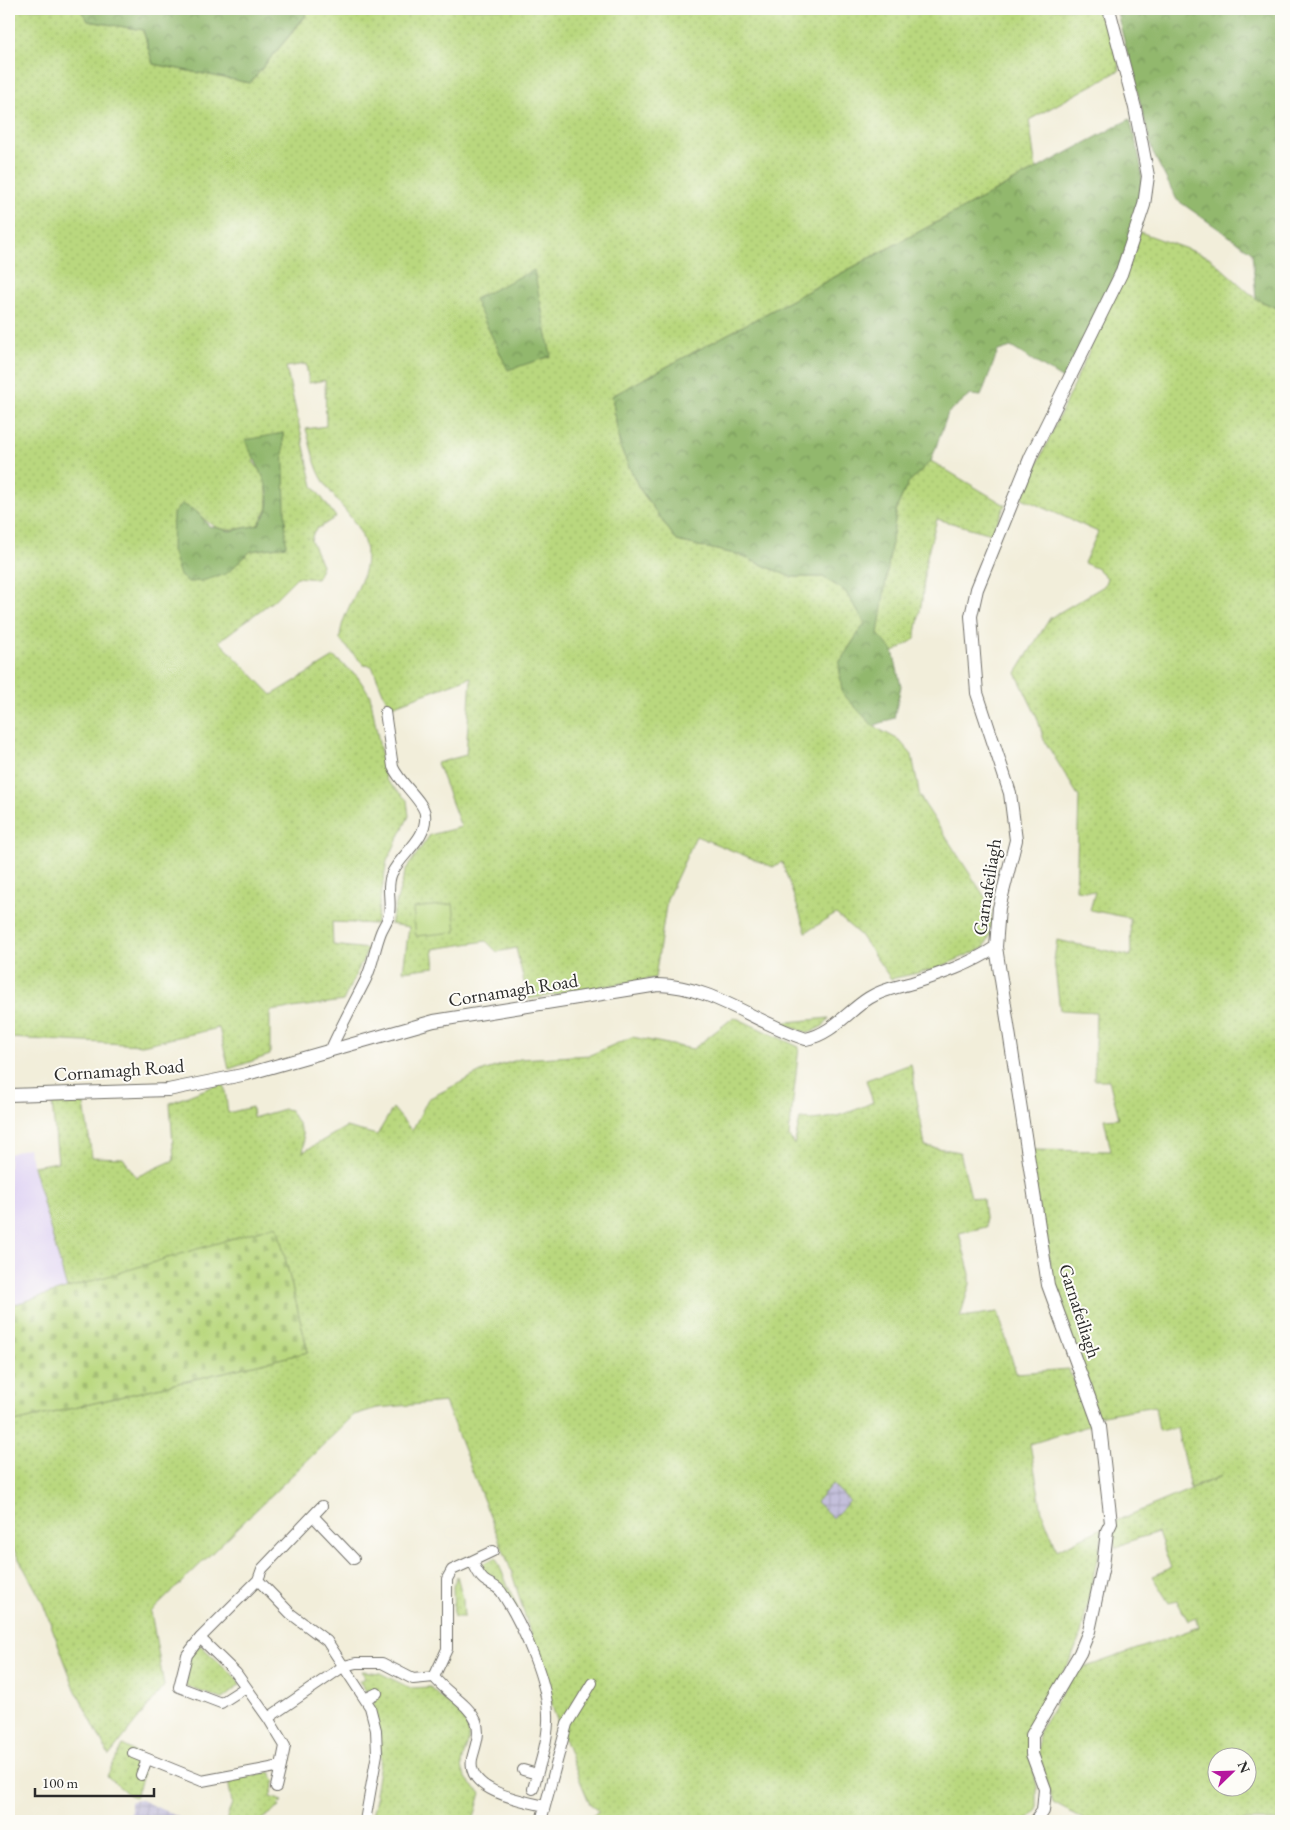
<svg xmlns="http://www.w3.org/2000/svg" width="1290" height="1830" font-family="'EB Garamond',serif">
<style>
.built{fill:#e0d4f4}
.industrial{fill:url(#industrial-grid)}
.grass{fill:url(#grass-dots);stroke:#728254;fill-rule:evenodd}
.forest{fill:url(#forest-crowns);stroke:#5e724c}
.cemetery{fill:url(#cemetery-stones);stroke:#728254}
.pitch{fill:#b9d87e;stroke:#728254}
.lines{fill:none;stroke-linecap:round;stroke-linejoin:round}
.minor-casing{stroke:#716f68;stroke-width:12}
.tertiary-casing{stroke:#716f68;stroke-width:14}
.minor{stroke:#fff;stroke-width:10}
.tertiary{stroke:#fff;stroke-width:12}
.labels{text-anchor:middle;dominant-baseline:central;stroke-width:4;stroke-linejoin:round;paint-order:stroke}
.street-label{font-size:19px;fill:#2b2b2b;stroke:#fdfcf7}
</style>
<defs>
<pattern id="industrial-grid" width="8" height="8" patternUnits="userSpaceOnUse" patternTransform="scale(1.25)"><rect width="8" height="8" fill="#c4c0db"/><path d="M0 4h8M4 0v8" fill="none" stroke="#a9a5bc"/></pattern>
<pattern id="grass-dots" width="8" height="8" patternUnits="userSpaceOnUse" patternTransform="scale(1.25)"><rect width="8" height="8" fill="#b9d87e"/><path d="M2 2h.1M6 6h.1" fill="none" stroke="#9fba6d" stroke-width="1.8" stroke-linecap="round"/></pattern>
<pattern id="forest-crowns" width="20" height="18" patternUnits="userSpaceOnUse" patternTransform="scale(1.25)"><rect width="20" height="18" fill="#92b86d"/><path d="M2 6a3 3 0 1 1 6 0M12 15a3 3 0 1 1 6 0" fill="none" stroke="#77965a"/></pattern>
<pattern id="cemetery-stones" width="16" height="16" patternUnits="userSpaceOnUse" patternTransform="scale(1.25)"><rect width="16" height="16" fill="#b9d87e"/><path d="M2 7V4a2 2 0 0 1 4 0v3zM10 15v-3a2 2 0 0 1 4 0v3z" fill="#9fba6d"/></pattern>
</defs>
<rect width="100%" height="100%" fill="#fdfcf7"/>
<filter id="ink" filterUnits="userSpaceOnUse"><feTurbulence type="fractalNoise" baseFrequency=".02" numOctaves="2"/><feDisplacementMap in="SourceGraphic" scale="10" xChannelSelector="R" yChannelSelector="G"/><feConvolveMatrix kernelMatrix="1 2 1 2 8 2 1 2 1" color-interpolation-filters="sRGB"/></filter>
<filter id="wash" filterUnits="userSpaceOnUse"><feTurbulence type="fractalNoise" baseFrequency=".0096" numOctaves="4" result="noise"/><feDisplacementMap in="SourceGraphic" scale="20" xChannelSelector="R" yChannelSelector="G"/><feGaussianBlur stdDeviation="1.12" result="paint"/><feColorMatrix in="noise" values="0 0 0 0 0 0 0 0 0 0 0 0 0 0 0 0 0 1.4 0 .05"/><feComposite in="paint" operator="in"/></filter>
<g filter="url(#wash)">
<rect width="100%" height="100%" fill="#f2eeda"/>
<!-- built -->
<path class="built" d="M28,1148L67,1289L9,1306V1154Z"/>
<!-- industrial -->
<path class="industrial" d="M832,1484L850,1501L833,1518L816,1502Z
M141,1800L187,1821H131V1801Z"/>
<!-- grass -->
<path class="grass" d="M9,9H80L88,21L143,30L153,64L250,83L306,16L305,9H1105L1120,70L1029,120L1036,169L612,396L620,447L639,488L677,541L739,555L791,577H823L845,591L865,623L839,663L873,726L899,740L912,755L920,797L992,908L990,935L984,948L935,969L891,979L860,935L836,914L806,932L782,862L773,867L696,836L667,899L655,978L528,999L516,948L497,952L486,941L433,949L435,967L403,971L409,927L390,924L406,869L430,835L461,827L437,763L466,755L471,677L389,707L372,666L364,665L340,640C340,611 366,587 366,556C367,527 336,504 323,480C314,466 311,445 306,429L326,426L325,380L309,383L306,364L286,367L313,486L336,517L314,531L311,540L322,565L317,579L297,577L274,600L219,641L272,695L334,657L357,676L370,695L386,780L407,800L409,816L387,861L376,924L332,922L333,945L368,949L343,1001L270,1011V1055L229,1069L219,1028L142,1045L9,1038ZM283,433L285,546L251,551L226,574L196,511C218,535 228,531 258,525L268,508L266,480L253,461Z
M1140,232L1209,257L1256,299L1281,310V1821H1087L1053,1803L1039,1754L1038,1733L1075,1671L1199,1627L1196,1618L1188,1621L1177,1601L1169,1603L1152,1576L1171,1568L1158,1532L1130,1541L1116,1548L1111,1523L1222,1476L1190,1488L1177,1428L1159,1431L1155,1406L1097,1416L1053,1280L1028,1150L1111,1151L1104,1119L1119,1118L1109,1080H1094L1096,1012L1060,1010L1054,960L1057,940L1131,956L1130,918L1090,910L1095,892L1076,890L1079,797L1044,740L1037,717L1016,673L1050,618L1104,586L1107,578L1098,569L1084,563L1098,532L1022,498L1135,250ZM1218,1758H1248V1788H1218Z
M931,461L1005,505L992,534L937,519L926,560L922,600L915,639L894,652L877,635L897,507L908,483Z
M734,1017L799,1047L789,1136L794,1145L800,1119C826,1122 850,1113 873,1102L866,1080L911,1064L925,1146L960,1152L971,1197L983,1199L986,1227L959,1233L970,1274V1284L960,1317L998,1312L1016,1373L1068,1369L1095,1424L1030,1444L1042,1512L1057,1550L1104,1527L1081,1634L1071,1659L1026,1736L1037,1787V1810L1026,1821H583L599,1812L590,1804L581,1783L554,1712L511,1570L445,1402L377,1408L354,1415L151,1612L164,1686L109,1756L75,1689L42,1601L9,1541L10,1423L308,1352L277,1226L67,1289L33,1166L58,1162L52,1103L84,1104L92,1157L123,1158L136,1177L174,1160L170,1103L224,1082L228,1113L252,1107L253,1118L284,1109L290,1110C298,1123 307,1137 303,1152L346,1127L377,1135L393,1108L412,1131L428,1099L483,1071L520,1059L590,1055L632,1037L693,1049ZM832,1484L850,1501L833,1518L816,1502Z
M829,1018L823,1026L809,1033L778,1023Z
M496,1558L520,1614L481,1570L482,1564Z
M457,1576L463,1598L464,1617H454L453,1586Z
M200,1645L236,1678L240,1685L222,1699L185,1686L190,1654Z
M362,1671L380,1673L410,1688L430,1687C439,1696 464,1716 467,1726C476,1752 443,1763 481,1793L473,1821H387L372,1816L377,1795L375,1794L381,1757L371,1691H366L359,1681L365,1678Z
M123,1745C149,1758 145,1775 135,1797L129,1795L107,1776Z
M270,1772L275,1781L270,1797L283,1801L278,1804L280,1807L259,1821H226L232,1803L228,1780Z"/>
<!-- forest -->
<path class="forest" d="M80,9H305L306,15L250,83L153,64L143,30L88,21Z
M1116,9H1281V310L1256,299L1252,252L1177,200L1153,153Z
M1130,119C1134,137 1143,164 1142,182C1140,242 1090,325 1063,379L1011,347L998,351L981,396L970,395L948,413L931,461L908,483L897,507L878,634L893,651L901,686L894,718L873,726L842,693L839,663L865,623L845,591L823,577H791L739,555L677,541L639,488L620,447L612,396Z
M534,270L551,356L508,370L474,299Z
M283,433L286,546L251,551L226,574L202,581L188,582L180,576L172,550L173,514L182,504L196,511L209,526L230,531L258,525C261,520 267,513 268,508C273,486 253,460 245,440Z"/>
<!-- cemetery -->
<path class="cemetery" d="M277,1225L308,1352L10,1423L9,1306Z"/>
<!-- pitch -->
<path class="pitch" d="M453,904L456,932L416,936L413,908Z"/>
</g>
<g filter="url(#ink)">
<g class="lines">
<defs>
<path id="minor" d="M330,1051C341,1026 354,1003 366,979C373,964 375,947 381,932C383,927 386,923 388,918C393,904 385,888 392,873C402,853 428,838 425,814C424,802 399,782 393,767L385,712
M313,1516L354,1559
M472,1561L493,1551
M258,1580L262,1569L322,1506
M200,1638L258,1580L291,1614L327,1641L370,1707L376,1730L377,1754L365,1821
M246,1687L236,1673L200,1638L187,1655L179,1687L221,1703L246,1687L268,1718
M365,1699L377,1693
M9,1728V1737
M133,1753L202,1781L281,1766L285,1746L268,1718L344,1666L356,1663H382L413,1679L434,1677
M523,1770L537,1774
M141,1775L147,1759
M276,1787L281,1766
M533,1789C539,1767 547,1745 548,1722C550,1685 523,1625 502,1593C498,1586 490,1585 484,1580C478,1575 476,1568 472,1561L452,1570L447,1579V1649L434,1677C446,1693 468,1703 476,1721C481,1734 475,1746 472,1759C466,1792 524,1801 545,1806
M541,1821L567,1724L592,1683"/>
<path id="tertiary" d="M9,1095L168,1090L247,1074L434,1021L658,985C713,986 755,1023 806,1039C832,1034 848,1011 869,998C883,989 898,987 912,983C941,974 971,964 996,947
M1036,1821L1043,1811L1045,1789L1032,1754V1735L1080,1653L1089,1631L1103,1566L1107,1531L1111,1523L1100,1427L1048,1285L996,947L999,908L1016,840L1010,793L977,693L971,616L977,589L1031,456L1121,274L1144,205L1148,176L1135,108L1109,9"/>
</defs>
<!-- minor casing -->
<use href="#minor" class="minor-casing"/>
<!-- tertiary casing -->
<use href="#tertiary" class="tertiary-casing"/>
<!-- minor -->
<use href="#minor" class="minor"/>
<!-- tertiary -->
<use href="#tertiary" class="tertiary"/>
</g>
</g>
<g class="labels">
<!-- street labels -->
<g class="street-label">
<text transform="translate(987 887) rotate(-81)">Garnafeiliagh</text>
<text transform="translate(513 990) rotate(-9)">Cornamagh Road</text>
<text transform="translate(119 1070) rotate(-4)">Cornamagh Road</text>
<text transform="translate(1080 1311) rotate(72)">Garnafeiliagh</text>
</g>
</g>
<!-- margin -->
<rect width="1290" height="1830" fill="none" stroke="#fdfcf7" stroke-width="30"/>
<!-- north arrow -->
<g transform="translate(1232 1772) rotate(67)"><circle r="24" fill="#fdfcf7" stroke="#a9a8a5"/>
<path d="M0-4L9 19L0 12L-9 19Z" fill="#b5179e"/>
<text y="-8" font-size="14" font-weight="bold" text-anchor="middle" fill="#2b2b2b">N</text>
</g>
<!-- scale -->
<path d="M35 1788v8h119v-8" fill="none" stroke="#2b2b2b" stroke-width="2.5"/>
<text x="42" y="1788" font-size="15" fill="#2b2b2b" stroke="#fdfcf7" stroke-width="4" paint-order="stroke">100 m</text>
</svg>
